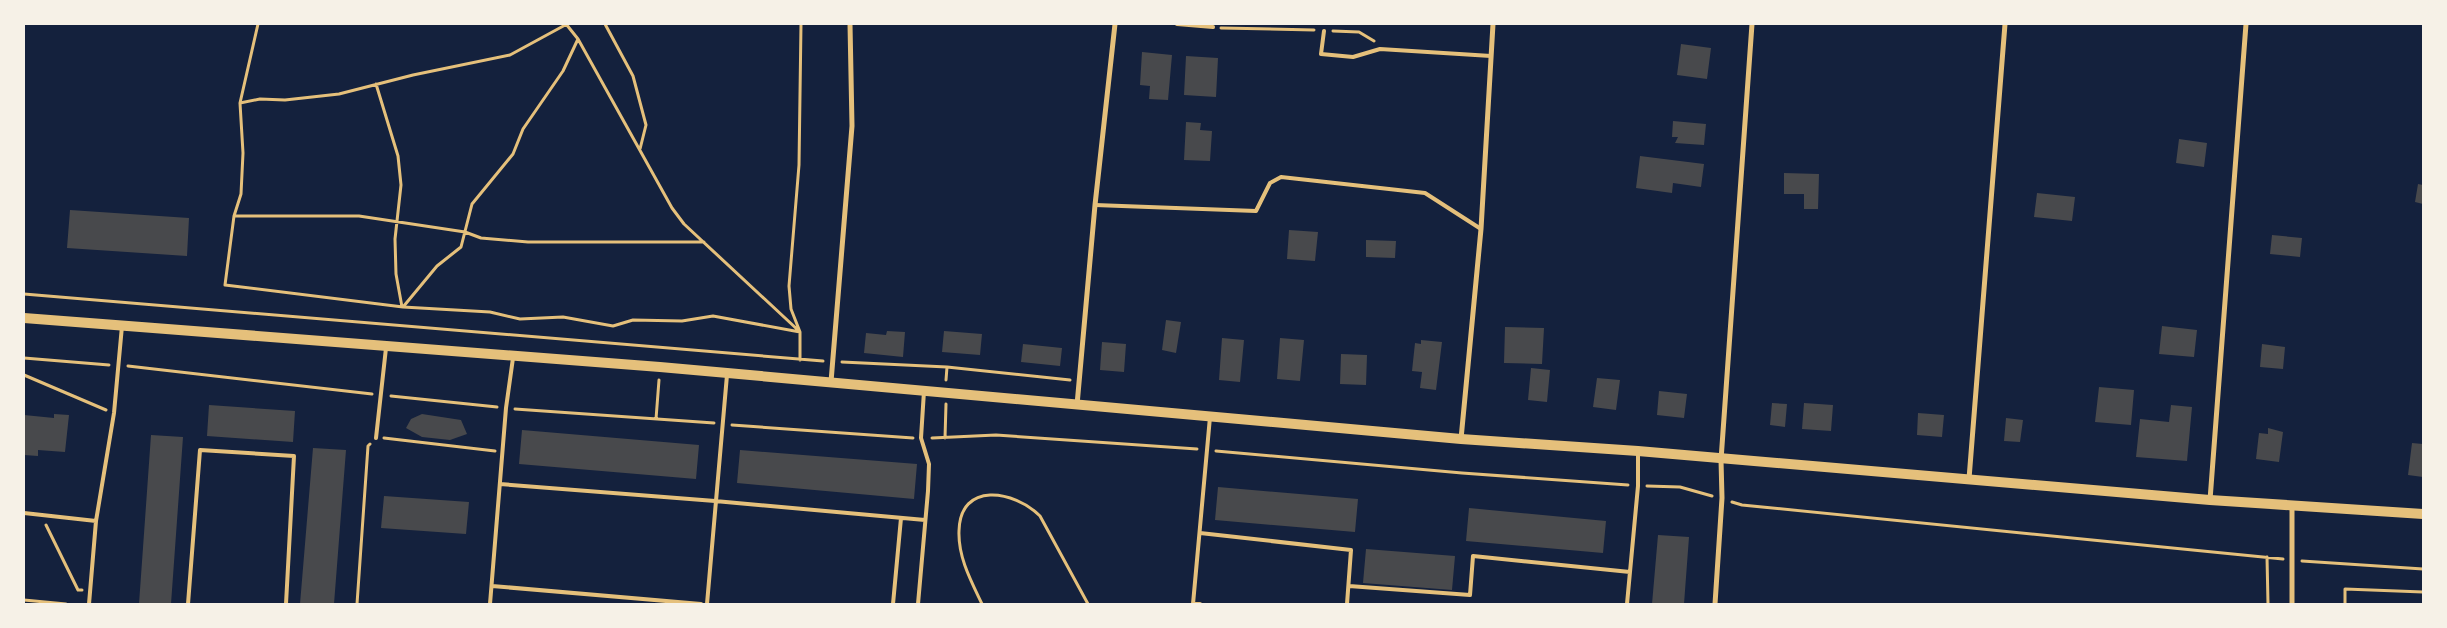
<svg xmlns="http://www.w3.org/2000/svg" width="2447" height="628" font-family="Commissioner,sans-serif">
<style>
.building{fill:#48494c}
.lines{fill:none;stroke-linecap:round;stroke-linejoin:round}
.path{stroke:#e5c07b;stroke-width:3}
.service{stroke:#e5c07b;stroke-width:4}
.minor{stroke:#e5c07b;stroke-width:5}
.secondary{stroke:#e5c07b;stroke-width:10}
</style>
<rect width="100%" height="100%" fill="#14213d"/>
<!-- building -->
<path class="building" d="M1681,44L1711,48L1707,79L1677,75Z
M1142,52L1172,55L1168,100L1149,99L1150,86L1140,85Z
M1186,56L1218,58L1216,97L1184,95Z
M1673,121L1706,124L1704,145L1675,143L1678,137H1672Z
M1186,122L1201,123L1200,130L1212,131L1210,161L1184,160Z
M2179,139L2207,143L2204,167L2176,163Z
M1640,156L1704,164L1701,187L1673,183L1672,193L1636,188Z
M1784,173L1819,174L1818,209H1804V194H1784Z
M2418,184L2423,185V204L2415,202Z
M2037,193L2075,197L2072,221L2034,217Z
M70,210L189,218L187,256L67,248Z
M1289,230L1318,232L1315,261L1287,259Z
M2272,235L2302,238L2300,257L2270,254Z
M1366,240L1396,241L1395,258L1366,257Z
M1166,320L1181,322L1176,353L1162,350Z
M2162,326L2197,330L2194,357L2159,354Z
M1505,327L1544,328L1542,364L1504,363Z
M887,331L905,332L903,357L864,353L866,333L886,335Z
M944,331L982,334L980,355L942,352Z
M1222,338L1244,340L1240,382L1219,380Z
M1280,338L1304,340L1300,381L1277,379Z
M1421,340L1442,342L1436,390L1420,388L1422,372L1412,371L1415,343L1421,344Z
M1102,342L1126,344L1124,372L1100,370Z
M1023,344L1062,348L1060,366L1021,362Z
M2262,344L2285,347L2283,369L2260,367Z
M1341,354L1367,355L1366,385L1340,384Z
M1531,368L1550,370L1547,402L1528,400Z
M1597,378L1620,380L1616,410L1593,407Z
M2099,387L2134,390L2131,425L2095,422Z
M1659,391L1687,394L1684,418L1657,415Z
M1772,403L1787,404L1785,427L1770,425Z
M1804,403L1833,405L1831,431L1802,429Z
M209,405L295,411L293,442L207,436Z
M2171,405L2192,407L2187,461L2136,457L2140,419L2169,422Z
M1918,413L1944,415L1942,437L1917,435Z
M54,414L69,415L65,452L38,450V456L24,455V415L54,418Z
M422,414L461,420L467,434L450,440L422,437L406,428L411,419Z
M2006,418L2023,420L2020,442L2004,441Z
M2268,428L2283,432L2279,462L2256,459L2259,433L2268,434Z
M522,430L699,445L696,479L519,464Z
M151,435L183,437L171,604H139Z
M2412,443L2423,444V477L2408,475Z
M313,448L346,450L334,604H300Z
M740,450L917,464L914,499L737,483Z
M1218,487L1358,499L1355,532L1215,520Z
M384,496L469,502L466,534L381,528Z
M1469,508L1606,521L1603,553L1466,541Z
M1658,535L1689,537L1684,604H1652Z
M1366,549L1455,556L1452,590L1363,583Z"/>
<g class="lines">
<!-- path -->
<path class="path" d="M258,24L240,103L243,153L241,194L234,216L225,285L403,307L490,312L520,319L563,317L613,326L633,320L682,321L713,316L800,332
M566,24L578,39L672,208L684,224L799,331
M605,24L633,76L646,125L640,149
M1221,28L1314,30
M1333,31L1359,32L1374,41
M376,84L398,156L401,185L395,239L396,274L402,307
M240,103L260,99L285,100L339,94L413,75L510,55L567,24
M234,216H359L465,232L481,238L528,242H704
M24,294L823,361
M403,307L437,266L461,247L472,204L513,154L523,129L563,71L578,39
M24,358L109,365
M800,360V332L791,309L789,286L799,165L801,24
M842,362L947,367L1070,380
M128,366L372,394
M24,375L106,410
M946,380L947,367
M391,396L497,407
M515,409L714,423
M656,419L659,380
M732,425L913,438
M384,438L495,451
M932,438L996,435L1197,449
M945,438L946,404
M1216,451L1462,473L1628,485
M1647,486L1680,487L1712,496
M1732,502L1742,505L2283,559
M46,525L78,590H82
M2267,557L2268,604
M2302,561L2423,569
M24,600L66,604
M357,604L368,446L370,444
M982,604C971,581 958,557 959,531C960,481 1014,490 1040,516L1088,604
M2345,604V589L2423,592"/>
<!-- service -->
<path class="service" d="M1177,24L1213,27
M1324,31L1321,54L1353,57L1380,49L1491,56
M1095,205L1256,211L1270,183L1281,177L1425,193L1481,229
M376,438L386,348
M500,484L715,501L925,520
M24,513L96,521
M1200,533L1351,550L1347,604
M492,586L701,604
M1349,586L1470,595L1473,556L1630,572
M89,604L96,521L114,413L122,326
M188,604L200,450L294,456L286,604
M490,604L506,408L513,358
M707,604L727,375
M893,604L901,518
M918,604L928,491L929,464L921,438L924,391
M1200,604H1193L1210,417
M1627,604L1638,486V452"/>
<!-- minor -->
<path class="minor" d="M831,382L852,126L850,24
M1077,405L1095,205L1115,24
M1461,439L1481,229L1493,24
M1969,479L2005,24
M2210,500L2246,24
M1715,604L1722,498L1721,460L1752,24
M2292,604V506"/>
<!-- secondary -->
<path class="secondary" d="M24,318L660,367L1461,439L1638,451L2210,500L2423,514"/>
</g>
<!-- border -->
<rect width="2447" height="628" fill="none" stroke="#f6f1e7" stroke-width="50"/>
</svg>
